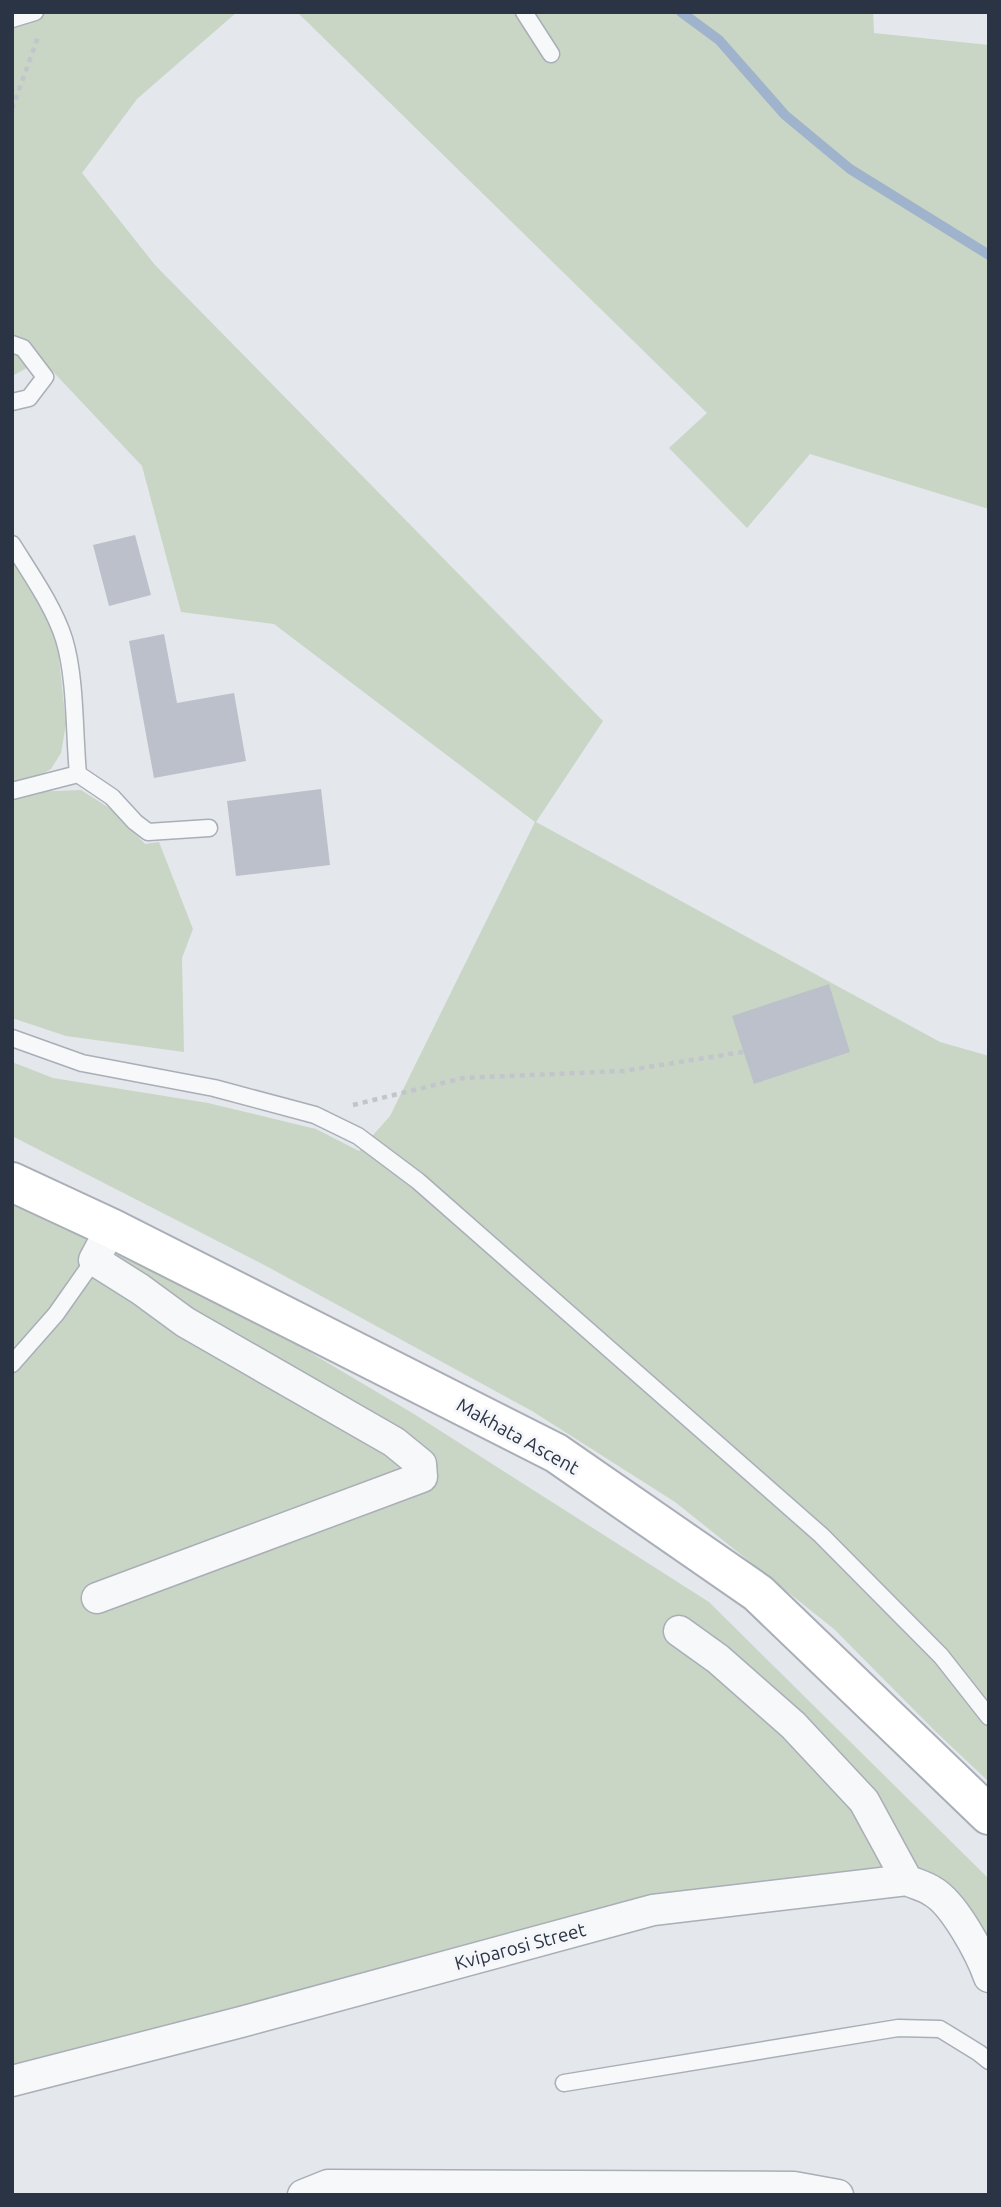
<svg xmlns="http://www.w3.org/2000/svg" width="1001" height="2207" font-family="Ubuntu,sans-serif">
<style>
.green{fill:#c9d6c5}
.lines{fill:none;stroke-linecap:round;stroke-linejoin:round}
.stream{stroke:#9fb4cc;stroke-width:10}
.building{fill:#bbc0ca}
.service-casing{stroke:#a9aeb7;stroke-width:19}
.minor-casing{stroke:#a9aeb7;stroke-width:33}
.secondary-casing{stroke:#a9aeb7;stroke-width:42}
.path{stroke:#c2c5cb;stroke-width:4.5;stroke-dasharray:5 5;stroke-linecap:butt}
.service{stroke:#f7f8fa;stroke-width:16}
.minor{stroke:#f7f8fa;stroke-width:30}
.secondary{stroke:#fff;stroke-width:38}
.labels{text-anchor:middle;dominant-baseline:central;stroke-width:6;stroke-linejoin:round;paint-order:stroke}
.street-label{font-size:19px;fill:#2b3445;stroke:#f4f6f9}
</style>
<rect width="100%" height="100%" fill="#e4e7ec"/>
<!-- green -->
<path class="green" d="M12,12H237L137,99L82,173L155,265L603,721L536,822L940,1042L989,1056V1782L935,1731L834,1629L675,1502L532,1411L268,1267L12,1136V1062L53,1078L208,1103L316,1129L359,1151L390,1116L535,822L274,624L181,612L142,466L42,360L12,376Z
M297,12H873L874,33L989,45V509L810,454L747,528L669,448L707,413Z
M12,558L53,628L58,649L66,724L61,753L51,769L41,775L12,783Z
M81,790L111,809L145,844L159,842L193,929L182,958L184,1052L66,1036L12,1018V797L29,792Z
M12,1205L86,1239L116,1248L193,1292L301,1347L414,1414L709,1602L989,1879V1977L934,1891L653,1910L12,2081Z"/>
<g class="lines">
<!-- stream -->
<path class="stream" d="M681,12L719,40L785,115L850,169L989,255"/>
</g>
<!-- building -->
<path class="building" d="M135,535L151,595L109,606L93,545Z
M164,634L177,703L234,693L246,761L154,778L129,641Z
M321,789L330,865L236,876L227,801Z
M829,984L850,1052L754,1084L732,1016Z"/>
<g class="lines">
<defs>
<path id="service" d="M524,12L551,54
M12,19L35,12
M12,344L23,348L45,377L29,398L12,402
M12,544C30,573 54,607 64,639C76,678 74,733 78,774L112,797L135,822L148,832L209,828
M12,791L78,774
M12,1038L82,1063L214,1088L315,1115L358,1136L418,1181L821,1535L941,1656L989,1717
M12,1364L56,1314L94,1260
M564,2083L898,2028L940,2029L979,2053L989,2061"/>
<path id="minor" d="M97,1598L422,1477L421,1464L394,1442L185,1322L140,1289L94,1260L111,1228
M679,1631L718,1659L793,1725L864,1801L907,1880
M12,2081L241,2022L653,1910L907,1880C915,1884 925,1886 932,1891C954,1903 981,1954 989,1977
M303,2195L328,2185L794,2187L838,2195"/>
<path id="secondary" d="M12,1182L111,1228L556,1453L758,1593L989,1815"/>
</defs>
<!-- service casing -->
<use href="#service" class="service-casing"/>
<!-- minor casing -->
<use href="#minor" class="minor-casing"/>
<!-- secondary casing -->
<use href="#secondary" class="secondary-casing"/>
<!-- path -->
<path class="path" d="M12,109L38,37
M353,1105L463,1078L623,1071L743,1052"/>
<!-- service -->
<use href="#service" class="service"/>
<!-- minor -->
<use href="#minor" class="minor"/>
<!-- secondary -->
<use href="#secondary" class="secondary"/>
</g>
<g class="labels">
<!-- street labels -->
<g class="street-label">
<text transform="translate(518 1436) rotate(29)">Makhata Ascent</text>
<text transform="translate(520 1946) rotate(-15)">Kviparosi Street</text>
</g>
</g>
<!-- border -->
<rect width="1001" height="2207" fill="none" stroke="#2b3445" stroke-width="28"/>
</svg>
